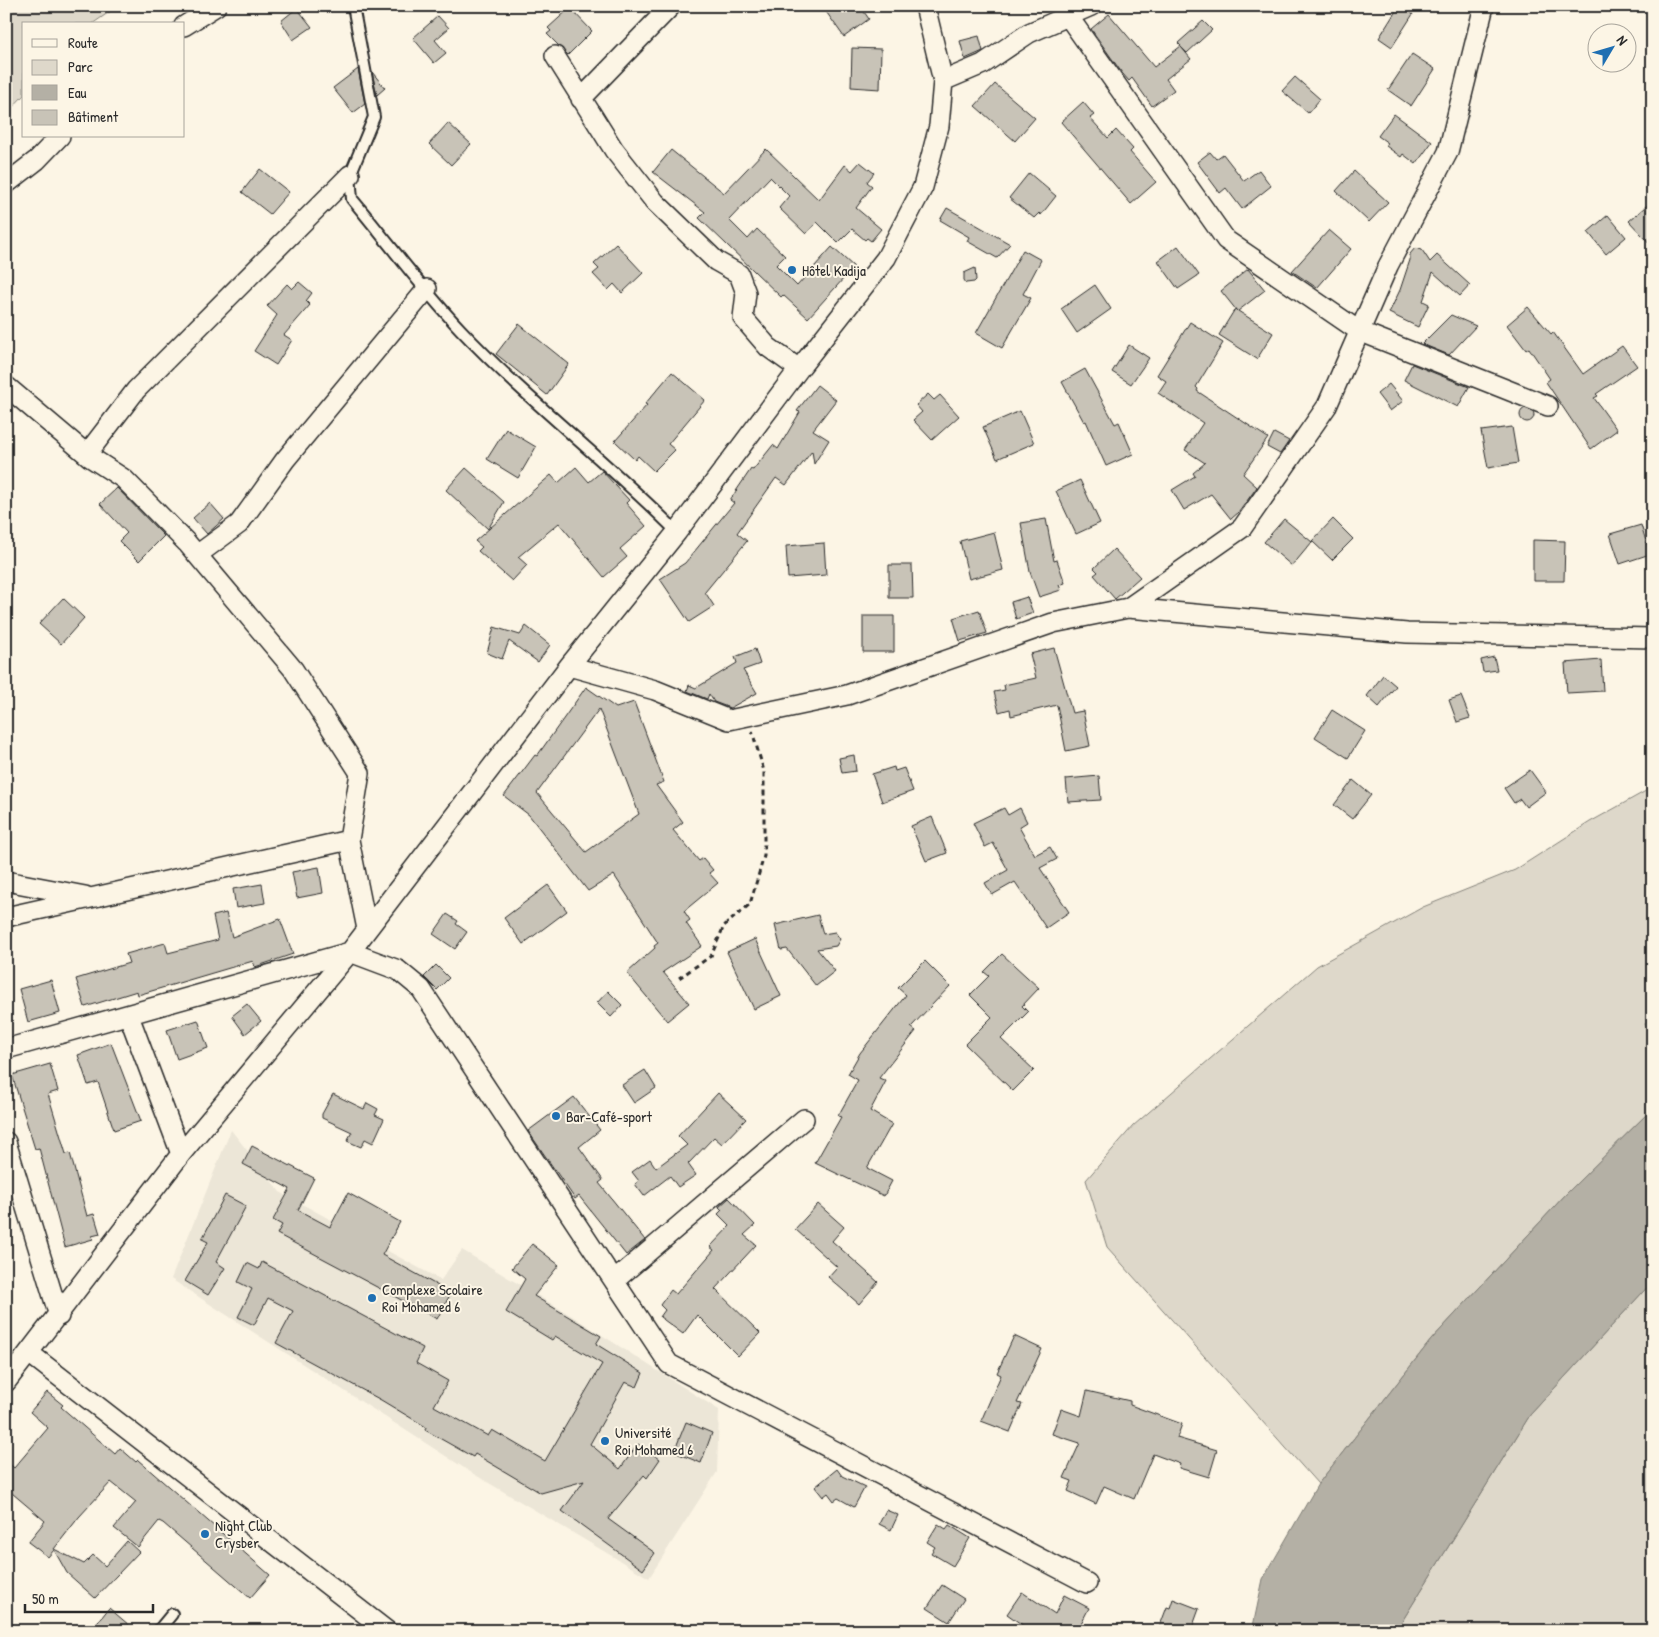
<svg xmlns="http://www.w3.org/2000/svg" width="1659" height="1637" font-family="'Patrick Hand',sans-serif">
<style>
.built{fill:#ece6d7}
.green{fill:#ded8ca;stroke:#84827a}
.water{fill:#b4b0a5;stroke:#7d7b74}
.building{fill:#c8c3b7;stroke:#2b2b2b;fill-rule:evenodd}
.lines{fill:none;stroke-linecap:round;stroke-linejoin:round}
.service-casing{stroke:#2b2b2b;stroke-width:14}
.minor-casing{stroke:#2b2b2b;stroke-width:22}
.path{stroke:#2b2b2b;stroke-width:3;stroke-dasharray:5 4;stroke-linecap:butt}
.service{stroke:#fcf5e5;stroke-width:10}
.minor{stroke:#fcf5e5;stroke-width:19}
.poi-dot{fill:#1f6fb2;stroke:#fcf5e5;stroke-width:2}
.labels{text-anchor:middle;dominant-baseline:central;stroke-width:4;stroke-linejoin:round;paint-order:stroke}
.poi-label{font-size:15px;fill:#2b2b2b;stroke:#fcf5e5;text-anchor:start}
</style>
<rect width="100%" height="100%" fill="#fcf5e5"/>
<filter id="ink" filterUnits="userSpaceOnUse"><feTurbulence type="fractalNoise" baseFrequency=".02" numOctaves="2"/><feDisplacementMap in="SourceGraphic" scale="10" xChannelSelector="R" yChannelSelector="G"/><feConvolveMatrix kernelMatrix="1 2 1 2 8 2 1 2 1" color-interpolation-filters="sRGB"/></filter>
<g filter="url(#ink)">
<!-- built -->
<path class="built" d="M231,1130L280,1192L441,1280L462,1250L572,1316L719,1410L717,1472L649,1578L472,1473L171,1279Z"/>
<!-- green -->
<path class="green" d="M6,6H118L92,24H24V95L6,114Z
M1653,787V1012L1645,1024L1653,1038V1108L1567,1193L1431,1340L1318,1484L1107,1247L1086,1180L1133,1126L1317,966L1423,907L1515,870L1590,822Z
M1653,1281V1631H1396L1530,1415Z"/>
<!-- water -->
<path class="water" d="M1653,1108V1281L1530,1415L1396,1631H1252L1263,1579L1318,1484L1431,1340L1567,1193Z"/>
<!-- building -->
<path class="building" d="M822,6H860L869,19L844,37Z
M1399,6L1413,14L1392,47L1379,38Z
M297,8L312,27L293,40L281,21Z
M570,8L592,31L568,55L547,34L551,31L548,28Z
M1109,14L1154,67L1181,46L1178,43L1203,21L1212,30L1187,53L1181,47L1191,59L1166,79L1174,90L1152,106L1132,78L1129,81L1122,73L1091,29Z
M438,16L449,28L435,40L446,53L434,63L413,38Z
M979,36L983,51L965,59L960,41Z
M852,48L881,49L880,89L851,87Z
M1412,54L1435,69L1411,106L1388,90Z
M358,69L365,104L353,113L333,88Z
M372,72L385,88L377,95Z
M1295,77L1320,99L1308,113L1282,91Z
M995,84L1035,118L1015,141L975,106Z
M1083,102L1094,115L1090,118L1108,138L1116,130L1133,149L1130,152L1156,182L1131,204L1061,122Z
M1394,114L1432,142L1416,164L1403,154L1401,157L1386,146L1388,143L1378,136Z
M448,123L471,144L451,165L429,144Z
M766,149L819,200L845,165L852,171L860,162L874,173L867,182L872,186L856,208L881,229L871,241L867,238L865,240L852,229L838,243L817,222L806,234L779,208L789,196L770,177L729,220L748,239L757,229L785,256L776,265L797,286L832,247L854,267L808,318L783,295L781,297L699,218L705,212L653,172L671,150L724,193Z
M1210,152L1216,159L1223,154L1244,181L1259,170L1271,186L1242,209L1226,188L1220,193L1197,162Z
M260,169L289,192L270,214L242,192Z
M1354,171L1388,202L1369,222L1336,191Z
M1029,173L1056,196L1041,215L1039,213L1034,218L1009,198Z
M1653,200V247L1629,221Z
M947,208L1010,244L997,258L967,241L969,237L940,220Z
M1608,215L1626,237L1606,254L1588,232Z
M1329,230L1351,249L1317,288L1292,271Z
M616,244L643,273L622,293L614,284L608,290L593,274L599,269L594,264Z
M1178,246L1199,275L1178,289L1158,261Z
M1415,248L1422,250L1430,262L1437,255L1470,285L1460,296L1433,272L1423,301L1429,304L1418,327L1389,313L1400,290L1410,260V254Z
M1023,250L1041,260L1023,294L1031,298L1002,348L976,333Z
M975,268L976,280L974,282L966,283L964,280V273Z
M1248,269L1265,290L1238,311L1273,333L1257,359L1219,335L1235,309L1237,311L1221,291Z
M299,282L312,293L306,301L310,305L284,335L292,340L276,365L254,351L277,315L267,306L287,284L292,289Z
M1095,285L1111,309L1077,333L1061,309Z
M1528,307L1551,334L1553,332L1583,374L1622,346L1637,366L1596,394L1598,396L1594,398L1617,430L1591,449L1546,382L1550,379L1529,348L1526,350L1507,325Z
M1451,315L1476,326L1449,355L1422,344Z
M1190,322L1223,343L1196,387L1198,389L1197,391L1268,438L1243,474L1257,487L1239,512L1231,519L1211,494L1184,510L1172,490L1195,476L1193,473L1205,463L1185,450L1203,423L1158,393L1166,381L1157,375Z
M519,324L569,364L547,395L496,354Z
M1129,345L1149,358L1131,384L1112,372Z
M1412,364L1469,387L1458,407L1404,380Z
M1085,369L1115,424L1119,422L1133,454L1106,466L1086,421L1084,422L1062,382Z
M672,372L705,400L668,444L675,450L654,471L638,456L635,460L615,441L647,405L645,404Z
M1389,384L1403,401L1390,411L1377,394Z
M817,385L836,400L813,430L829,440L814,464L812,451L786,485L776,478L737,533L747,541L705,592L714,606L689,622L660,579L685,563L734,503L730,500L751,469L753,470L773,445L778,449L800,412L797,411Z
M928,394L934,400L940,395L959,416L932,440L913,420L922,412L916,405Z
M1520 415a7 7 0 1 1 14 0a7 7 0 1 1-14 0Z
M1020,411L1034,443L997,459L983,427Z
M1512,427L1518,463L1488,468L1481,431Z
M506,429L536,447L518,478L487,459Z
M1274,433L1289,441L1280,454L1267,447Z
M576,467L589,482L602,471L629,500L626,503L646,526L620,549L627,557L604,577L559,523L518,557L527,565L512,581L478,551L482,547L475,541L551,475L558,483Z
M466,468L504,502L488,529L446,490Z
M1080,480L1100,523L1076,534L1056,491Z
M117,488L164,536L139,561L119,541L127,533L100,504Z
M210,503L224,519L207,534L193,518Z
M1046,519L1054,561L1057,560L1065,583L1059,585L1061,590L1039,597L1030,572L1021,523Z
M1284,519L1312,542L1292,566L1264,542Z
M1333,519L1353,539L1332,560L1312,541Z
M1641,525L1650,554L1620,564L1610,534Z
M994,532L1003,570L969,579L960,541Z
M1533,540L1565,541L1564,581H1533Z
M824,543L826,575L788,578L786,546Z
M1114,549L1140,577L1115,599L1094,575L1098,572L1094,568Z
M889,565H912L913,598H889Z
M1027,597L1033,613L1016,619L1011,602Z
M63,598L84,618L61,644L39,624Z
M979,610L987,633L960,641L953,618Z
M863,616H894V652H863Z
M526,626L550,645L538,662L509,641L502,659L487,653L494,627L520,635Z
M1054,648L1072,713L1083,711L1090,746L1066,751L1057,705L1011,716L1010,709L999,712L994,692L1005,690L1004,685L1036,678L1030,654Z
M755,649L760,664L743,670L757,693L730,708L714,702L709,694L707,699L687,691L689,685L696,688L737,663L735,657Z
M1494,657L1497,670L1483,672L1481,660Z
M1601,660L1603,691L1567,693L1565,663Z
M1383,675L1396,686L1379,707L1367,696Z
M586,687L616,708L634,702L664,782L656,785L683,822L673,830L699,861L703,858L713,870L709,873L718,883L684,911L690,920L686,923L702,946L663,972L689,1003L667,1021L627,973L655,948L654,946L658,943L614,875L588,891L529,815L504,796L535,755L537,756ZM599,709L639,814L586,852L537,793Z
M1461,696L1470,718L1457,722L1449,700Z
M1332,710L1365,731L1348,758L1315,737Z
M854,755L856,771L842,773L839,758Z
M894,767L895,771L904,768L913,791L882,802L872,774Z
M1530,770L1546,792L1526,807L1520,799L1514,803L1504,788Z
M1099,776L1101,800L1068,802L1066,779Z
M1353,780L1371,795L1352,819L1334,805Z
M1004,808L1008,815L1020,808L1027,822L1019,827L1035,855L1050,847L1057,859L1040,868L1069,912L1046,928L1015,882L992,895L985,883L1008,870L993,843L985,847L973,823Z
M932,817L947,853L926,861L911,826Z
M319,867L323,893L297,898L292,872Z
M262,884L265,903L236,908L233,889Z
M548,885L567,911L523,944L504,918Z
M226,913L232,937L280,919L293,954L255,967L253,961L138,995L137,991L85,1007L76,979L129,963L126,954L165,943L168,953L218,940L213,916Z
M447,914L458,921L456,924L467,932L455,949L433,934Z
M818,915L823,934L835,932L840,939L836,946L817,949L835,971L816,986L787,949L781,950L775,925Z
M755,939L781,996L754,1009L727,952Z
M1002,954L1039,988L1022,1006L1028,1012L1001,1039L1034,1070L1013,1091L965,1044L992,1017L970,995L989,976L984,972Z
M925,961L950,986L911,1027L916,1031L879,1078L886,1081L870,1111L892,1124L867,1168L892,1181L884,1196L815,1163L841,1117L838,1116L858,1080L848,1074L860,1053L906,995L898,988Z
M436,965L449,978L437,990L424,977Z
M51,980L60,1013L28,1022L19,989Z
M608,991L622,1005L611,1017L597,1003Z
M247,1004L261,1021L245,1034L232,1016Z
M198,1020L208,1048L177,1059L167,1030Z
M111,1043L141,1121L114,1130L98,1082L88,1085L78,1055Z
M50,1064L58,1091L48,1094L66,1154L70,1153L87,1216L94,1214L100,1234L92,1236L93,1239L65,1247L39,1148L35,1149L12,1075Z
M645,1070L656,1088L634,1103L622,1085Z
M718,1093L746,1119L722,1144L714,1137L688,1164L696,1175L678,1187L670,1176L644,1196L635,1184L639,1181L632,1172L650,1159L656,1168L687,1145L678,1136Z
M333,1094L364,1109L367,1103L378,1109L375,1115L384,1119L373,1143L365,1139L361,1147L347,1141L352,1132L322,1118V1114Z
M574,1097L600,1130L579,1147L603,1180L599,1183L645,1240L626,1255L579,1196L575,1199L528,1131Z
M252,1146L314,1178L298,1210L330,1227L348,1193L400,1222L382,1255L451,1293L437,1319L277,1234L282,1225L273,1220L290,1189L243,1164Z
M225,1195L246,1206L216,1262L225,1268L208,1295L185,1281L208,1242L202,1239Z
M729,1198L755,1225L744,1235L756,1245L715,1289L760,1333L738,1356L697,1315L683,1334L660,1317L665,1310L660,1305L671,1290L676,1294L714,1250L710,1247L730,1226L718,1214L722,1210L719,1207Z
M818,1204L844,1227L832,1241L878,1282L859,1304L828,1277L837,1267L795,1229Z
M532,1244L559,1265L534,1296L601,1336L596,1344L643,1373L637,1387L625,1382L590,1444L620,1469L638,1444L660,1459L647,1478L644,1475L608,1519L655,1553L643,1570L562,1511L584,1481L541,1493L475,1454L473,1457L425,1430L426,1427L381,1400L276,1343L293,1311L268,1298L254,1325L238,1317L252,1289L238,1282L247,1263L259,1269L262,1262L423,1348L416,1363L448,1381L434,1406L488,1436L492,1430L545,1461L602,1364L555,1336L552,1340L506,1312L525,1279L512,1268Z
M1014,1336L1042,1349L1017,1403L1022,1404L1010,1432L981,1421L1001,1375L997,1373Z
M1087,1391L1130,1401V1405L1182,1424L1177,1438L1217,1450L1209,1477L1179,1468L1180,1464L1153,1454L1134,1499L1104,1486L1096,1504L1068,1491L1072,1481L1064,1478L1080,1443L1052,1434L1061,1409L1081,1416Z
M47,1392L63,1405L61,1407L115,1454L120,1448L136,1462L138,1460L270,1575L250,1598L163,1523L159,1521L138,1547L114,1528L136,1502L111,1482L79,1517L54,1549L84,1564L93,1555L105,1566L127,1541L139,1552L95,1598L67,1573L54,1550L48,1557L28,1542L45,1521L6,1488V1461L14,1468L48,1428L30,1412Z
M686,1422L712,1433L701,1463L674,1452Z
M837,1469L842,1476L865,1487L854,1507L838,1498L834,1501L828,1493L823,1497L815,1487Z
M886,1510L898,1515L891,1530L879,1524Z
M938,1524L946,1529L949,1525L970,1538L953,1566L931,1553L935,1547L927,1542Z
M942,1585L964,1599L949,1622L927,1608Z
M1022,1592L1055,1614L1064,1595L1089,1608L1077,1631H1031L1007,1614Z
M1173,1599L1199,1609L1191,1631H1158L1167,1607L1170,1608Z
M109,1608L136,1631H91Z"/>
<g class="lines">
<defs>
<path id="service" d="M353,6L374,117L350,175L352,199C388,242 422,289 461,330C529,402 608,462 677,532
M158,1631L172,1614"/>
<path id="minor" d="M1068,16L1226,240L1359,331L1548,406
M184,26L216,6
M555,56L614,150L655,202L716,261L739,274L746,293L743,318L768,347L799,369
M943,81L983,64L1029,33L1091,6
M581,99L671,6
M6,184L37,160L60,136
M6,386L90,457L124,479L187,543L293,669L360,773L349,840
M87,454L136,390L350,175
M197,555L239,524L285,460L427,289
M1128,608L1242,528L1327,406L1388,266L1448,152L1484,6
M569,666L655,690L729,720L847,695L1053,623L1128,608L1407,633L1653,638
M6,881L85,896
M6,917L349,840L367,929
M129,1016L181,1154
M6,1049L350,952L398,970L421,989L669,1364L1087,1583
M6,1142L59,1316
M614,1281L804,1119
M29,1353L387,1631
M6,1382L181,1154L350,952L569,666L677,532L799,369L886,258L923,187L939,126L943,81L925,6"/>
</defs>
<!-- service casing -->
<use href="#service" class="service-casing"/>
<!-- minor casing -->
<use href="#minor" class="minor-casing"/>
<!-- path -->
<path class="path" d="M679,978L711,956L724,926L750,904L764,856V771L752,731"/>
<!-- service -->
<use href="#service" class="service"/>
<!-- minor -->
<use href="#minor" class="minor"/>
</g>
</g>
<!-- markers -->
<g class="poi-dot">
<circle cx="792" cy="270" r="5"/>
<circle cx="556" cy="1116" r="5"/>
<circle cx="372" cy="1298" r="5"/>
<circle cx="605" cy="1441" r="5"/>
<circle cx="205" cy="1534" r="5"/>
</g>
<g class="labels">
<!-- poi labels -->
<g class="poi-label">
<text x="802" y="270">Hôtel Kadija</text>
<text x="566" y="1116">Bar-Café-sport</text>
<text x="382" y="1289">Complexe Scolaire<tspan x="382" dy="17">Roi Mohamed 6</tspan></text>
<text x="615" y="1432">Université<tspan x="615" dy="17">Roi Mohamed 6</tspan></text>
<text x="215" y="1525">Night Club<tspan x="215" dy="17">Crysber</tspan></text>
</g>
</g>
<!-- margin -->
<rect width="1659" height="1637" fill="none" stroke="#fcf5e5" stroke-width="25"/>
<rect x="12" y="12" width="1634" height="1612" fill="none" stroke="#2b2b2b" stroke-width="2" filter="url(#ink)"/>
<!-- legend -->
<rect x="22" y="22" width="162" height="115" fill="#fcf5e5" stroke="#a8a49b"/>
<rect x="32" y="39" width="25" height="8" fill="#fcf5e5" stroke="#a8a49b"/>
<text x="68" y="48" font-size="15" fill="#2b2b2b">Route</text>
<rect x="32" y="60" width="25" height="15" fill="#ded8ca" stroke="#a8a49b"/>
<text x="68" y="72" font-size="15" fill="#2b2b2b">Parc</text>
<rect x="32" y="85" width="25" height="15" fill="#b4b0a5" stroke="#a8a49b"/>
<text x="68" y="98" font-size="15" fill="#2b2b2b">Eau</text>
<rect x="32" y="110" width="25" height="15" fill="#c8c3b7" stroke="#a8a49b"/>
<text x="68" y="122" font-size="15" fill="#2b2b2b">Bâtiment</text>
<!-- north arrow -->
<g transform="translate(1612 48) rotate(52)"><circle r="24" fill="#fcf5e5" stroke="#a8a49b"/>
<path d="M0-4L9 19L0 12L-9 19Z" fill="#1f6fb2"/>
<text y="-8" font-size="14" font-weight="bold" text-anchor="middle" fill="#2b2b2b">N</text>
</g>
<!-- scale -->
<path d="M25 1604v8h128v-8" fill="none" stroke="#2b2b2b" stroke-width="2.5"/>
<text x="32" y="1604" font-size="15" fill="#2b2b2b" stroke="#fcf5e5" stroke-width="4" paint-order="stroke">50 m</text>
</svg>
